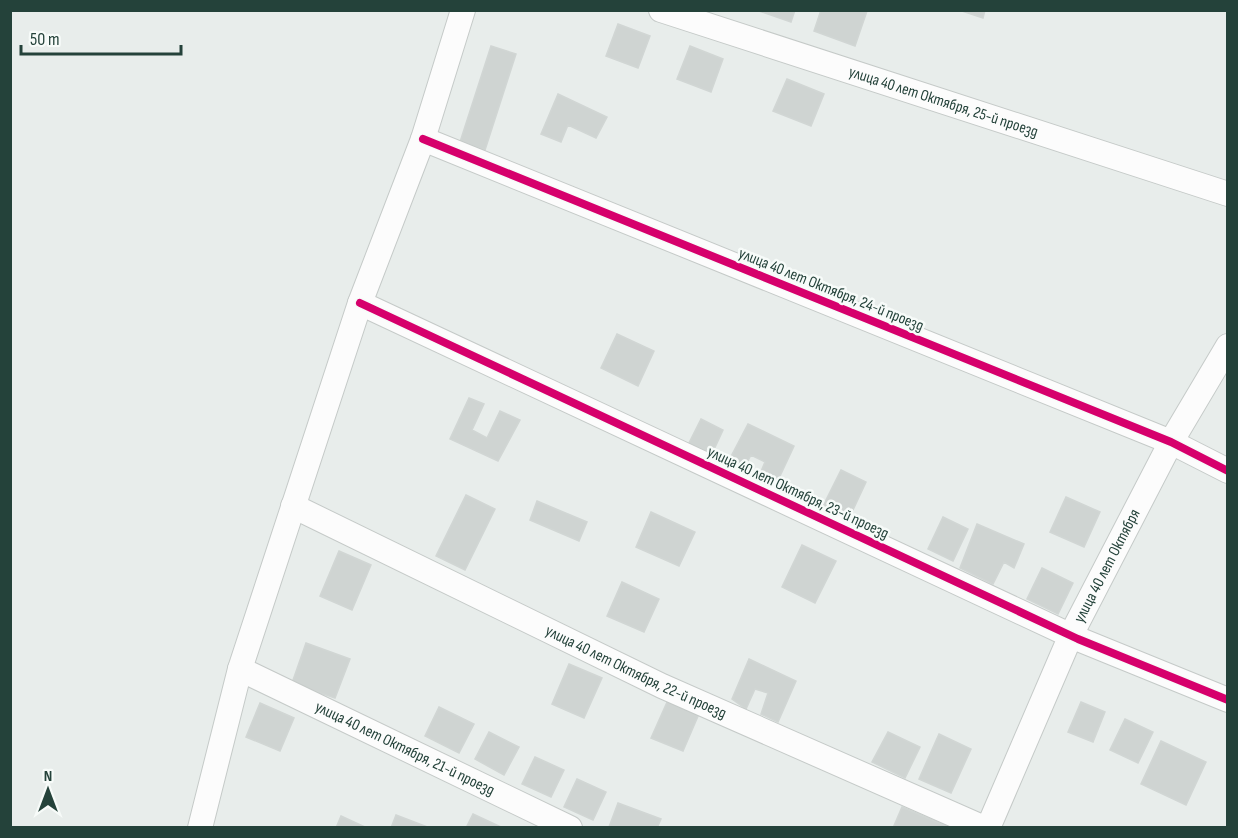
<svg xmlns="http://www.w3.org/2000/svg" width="1238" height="838" font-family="'Sofia Sans Condensed',sans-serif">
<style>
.building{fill:#cfd4d2;stroke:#d1d6d4;stroke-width:1.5}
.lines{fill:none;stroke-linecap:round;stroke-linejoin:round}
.minor-casing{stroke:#c5cac8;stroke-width:26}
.minor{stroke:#fcfcfc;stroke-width:24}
.cycleway-casing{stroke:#f7fbf9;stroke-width:11}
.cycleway{stroke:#d6006c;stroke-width:8}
.labels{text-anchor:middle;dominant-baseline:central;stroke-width:5;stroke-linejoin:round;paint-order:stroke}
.street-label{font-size:16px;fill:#24423a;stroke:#f7fbf9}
</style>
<rect width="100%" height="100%" fill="#e8edeb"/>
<!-- building -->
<path class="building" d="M756,10H795L791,22Z
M821,10L867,11L855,46L814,31Z
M959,10H985L983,18Z
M618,24L650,36L638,68L606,56Z
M491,46L516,54L485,150L460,142Z
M690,46L723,59L711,92L677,79Z
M787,79L824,94L811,126L773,111Z
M558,94L607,117L596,138L568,125L561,142L541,134Z
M617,334L654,351L638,386L601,368Z
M469,398L484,404L472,430L487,438L500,411L520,420L498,461L450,439Z
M701,419L723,430L711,456L688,445Z
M748,424L794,446L773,491L756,483L765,462L751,455L740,476L725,468Z
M841,470L866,482L846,525L820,512Z
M466,495L495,509L465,570L436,556Z
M1066,497L1100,512L1084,547L1050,532Z
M537,501L587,522L579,541L530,520Z
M651,512L695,532L679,566L636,547Z
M943,517L968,529L953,561L928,549Z
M977,524L1024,544L1014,568L1004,562L993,584L960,568Z
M802,545L836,561L815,603L782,587Z
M339,551L371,565L352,610L320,596Z
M1042,568L1073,583L1058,614L1027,599Z
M622,582L659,599L644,632L607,616Z
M306,643L350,659L335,698L292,683Z
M749,659L796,681L778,722L761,714L768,693L755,689L746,709L732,699Z
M569,664L602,678L584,718L552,704Z
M668,700L699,714L683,751L651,738Z
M1081,702L1105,712L1093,742L1068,732Z
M260,703L294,718L280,751L246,737Z
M439,707L474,724L459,753L425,736Z
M1125,719L1153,732L1138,763L1110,750Z
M489,732L519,747L504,775L475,759Z
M888,732L920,747L905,778L872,762Z
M939,734L971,749L951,793L919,779Z
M1161,741L1206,762L1186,805L1141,784Z
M535,757L564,770L551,797L522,784Z
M577,779L606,792L593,820L564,807Z
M618,803L661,819L657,828L609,827Z
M902,807L951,828H893Z
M473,814L503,828H466Z
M396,815L430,828H391Z
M341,816L367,828H336Z"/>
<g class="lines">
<defs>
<g id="minor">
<path id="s1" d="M661,10L1228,194"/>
<path d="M423,139L1171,442L1228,471"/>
<path d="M360,303L1078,639L1228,700"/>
<path id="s2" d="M293,506L662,686L984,828"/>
<path id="s3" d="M240,669L570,828"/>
<path d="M200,828L240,669L360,303L423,139L463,10"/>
<path id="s4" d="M988,828L1071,635L1171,442L1228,346"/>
</g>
</defs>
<!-- minor casing -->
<use href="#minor" class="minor-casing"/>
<!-- minor -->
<use href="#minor" class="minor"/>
<defs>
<path id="cycleway" d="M423,139L1171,442L1228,471
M360,303L1078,639L1228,700"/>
</defs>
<!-- cycleway casing -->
<use href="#cycleway" class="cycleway-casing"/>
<!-- cycleway -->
<use href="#cycleway" class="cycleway"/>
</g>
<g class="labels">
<!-- street labels -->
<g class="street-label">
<text stroke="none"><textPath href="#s1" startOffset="297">улица 40 лет Октября, 25-й проезд</textPath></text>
<text transform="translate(831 290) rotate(22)">улица 40 лет Октября, 24-й проезд</text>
<text transform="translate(798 493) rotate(25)">улица 40 лет Октября, 23-й проезд</text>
<text stroke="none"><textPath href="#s4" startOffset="288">улица 40 лет Октября</textPath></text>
<text stroke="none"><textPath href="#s2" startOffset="381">улица 40 лет Октября, 22-й проезд</textPath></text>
<text stroke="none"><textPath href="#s3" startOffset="183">улица 40 лет Октября, 21-й проезд</textPath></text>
</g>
</g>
<!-- border -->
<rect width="1238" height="838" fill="none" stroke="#24423a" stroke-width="24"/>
<!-- north arrow -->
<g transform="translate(48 790)" stroke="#f7fbf9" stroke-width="4.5" paint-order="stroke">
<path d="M0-4.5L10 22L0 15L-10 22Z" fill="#24423a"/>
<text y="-9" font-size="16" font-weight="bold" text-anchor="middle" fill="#24423a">N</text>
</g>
<!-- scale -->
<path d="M21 45v9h160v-9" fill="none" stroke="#24423a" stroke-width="3"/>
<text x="30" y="45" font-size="18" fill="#24423a" stroke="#f7fbf9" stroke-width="4.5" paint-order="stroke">50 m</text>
</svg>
